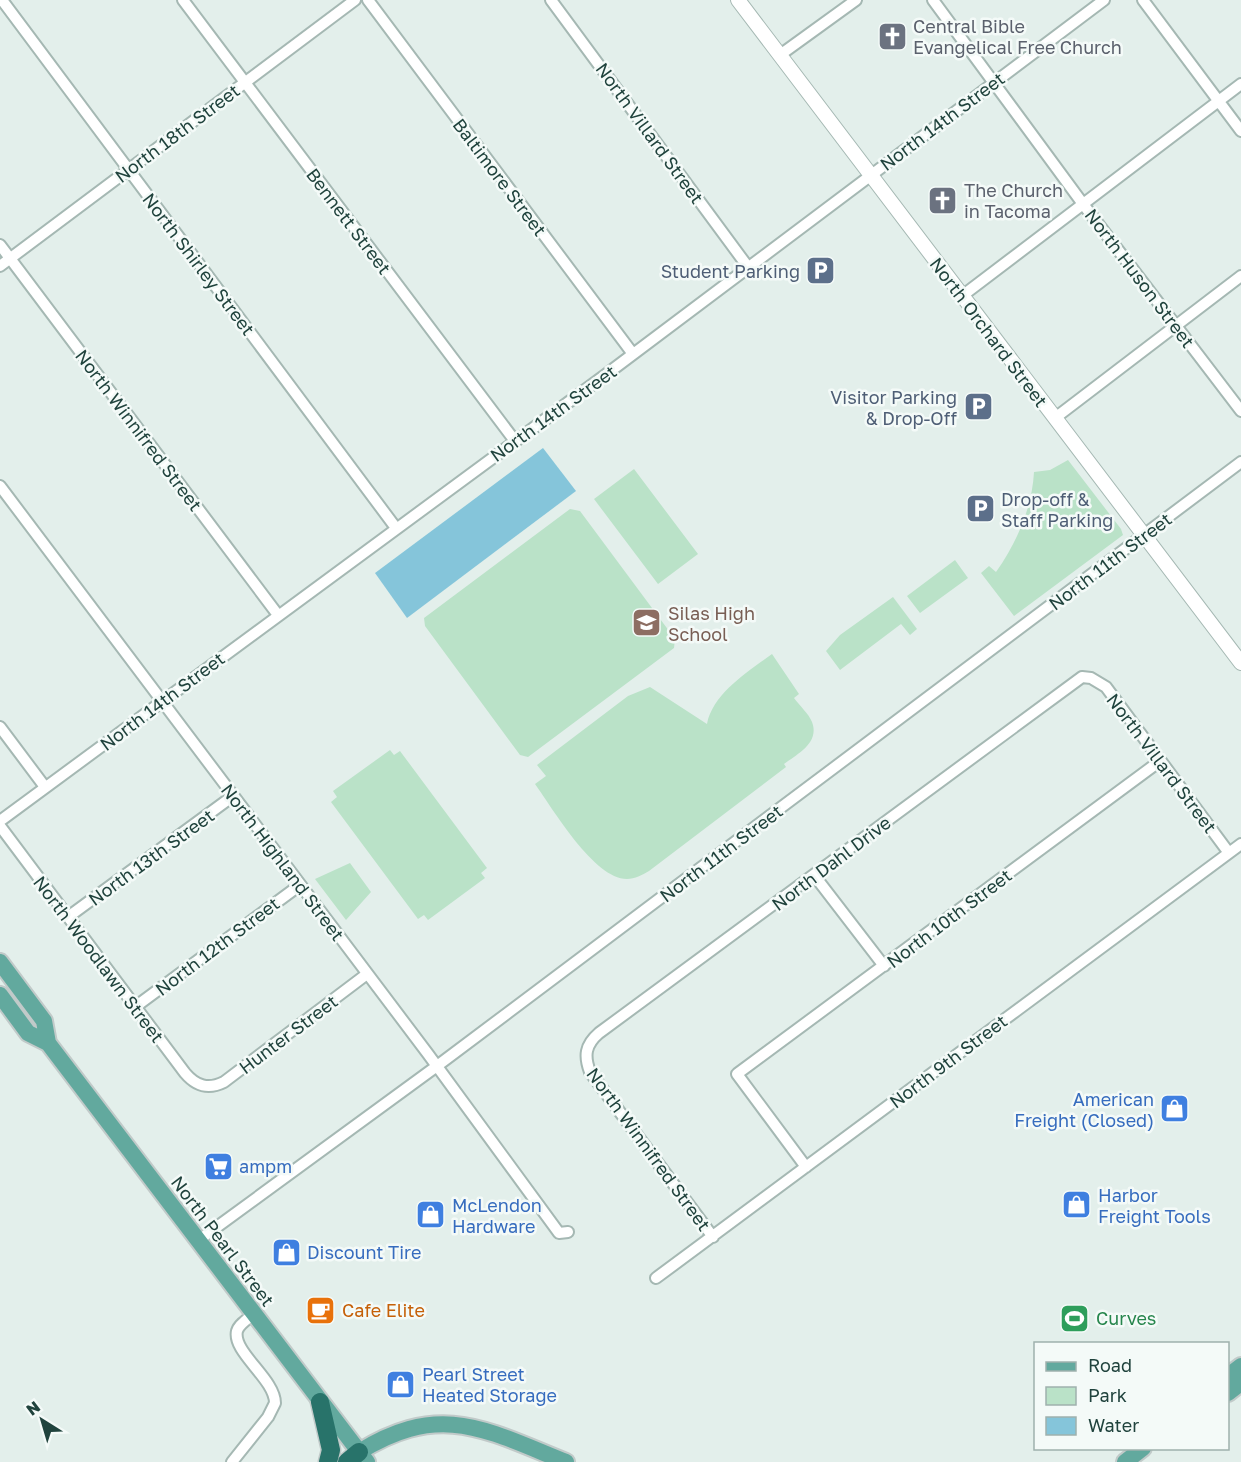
<svg xmlns="http://www.w3.org/2000/svg" width="1241" height="1462" font-family="'Golos Text',sans-serif">
<style>
.green{fill:#bae2c8}
.water{fill:#85c5da}
.lines{fill:none;stroke-linecap:round;stroke-linejoin:round}
.minor-casing{stroke:#a5b8b3;stroke-width:14}
.tertiary-casing{stroke:#a5b8b3;stroke-width:16}
.primary-casing{stroke:#c1cac9;stroke-width:20}
.motorway-casing{stroke:#c1cac9;stroke-width:21}
.minor{stroke:#fff;stroke-width:10}
.tertiary{stroke:#fff;stroke-width:14}
.primary{stroke:#62a99e;stroke-width:16}
.motorway{stroke:#28736a;stroke-width:18}
.labels{text-anchor:middle;dominant-baseline:central;stroke-width:5;stroke-linejoin:round;paint-order:stroke}
.worship-label{font-size:18px;fill:#5b616d;stroke:#f4faf8;text-anchor:start}
.street-label{font-size:18px;fill:#20433d;stroke:#f4faf8}
.service-label{font-size:18px;fill:#4e5e75;stroke:#f4faf8;text-anchor:end}
.education-label{font-size:18px;fill:#785e54;stroke:#f4faf8;text-anchor:start}
.shop-label{font-size:18px;fill:#366cbe;stroke:#f4faf8;text-anchor:start}
.food-label{font-size:18px;fill:#c56008;stroke:#f4faf8;text-anchor:start}
.leisure-label{font-size:18px;fill:#27864d;stroke:#f4faf8;text-anchor:start}
</style>
<rect width="100%" height="100%" fill="#e3efeb"/>
<!-- green -->
<path class="green" d="M1068,460L1121,529L1123,535L1014,616L981,573L989,566L996,572C1017,542 1032,508 1034,472L1050,470Z
M634,469L698,554L658,584L594,499Z
M570,509L580,511L675,639L674,648L528,757L520,755L425,626L424,618Z
M955,560L968,578L920,613L907,596Z
M893,597L917,629L910,635L901,624L840,670L826,651L840,635Z
M772,654L799,694L794,698C799,705 809,714 812,722C820,743 797,754 784,764L786,767L649,871C642,875 635,879 627,879C594,879 553,809 535,784L546,776L537,765L628,696L650,687L707,724C713,693 749,671 772,654Z
M390,750L394,755L400,751L487,868L481,873L485,878L428,920L424,915L418,919L331,802L337,797L333,791Z
M350,863L371,892L346,920L315,879Z"/>
<!-- water -->
<path class="water" d="M543,448L576,491L407,618L375,573Z"/>
<g class="lines">
<defs>
<path id="minor" d="M2,0L396,528
M183,0L515,441
M368,0L633,354
M551,0L748,267
M933,0L1083,204L1241,411
M1143,0L1241,131
M780,55L856,0
M0,245L278,615
M0,266L355,0
M962,296L1241,84
M1055,418L1241,276
M0,486L428,1054L559,1233L568,1232
M0,727L45,787
M0,821L604,376L1104,0
M0,826L185,1073C196,1086 208,1090 224,1082L367,974
M814,875L884,966
M68,917L233,796
M135,1007L300,885
M806,1167L737,1074L1160,761
M713,1237L590,1072C584,1056 585,1045 599,1033L1082,677L1091,678L1106,687L1229,853
M199,1240L437,1066L1241,462
M656,1278L1241,844
M232,1462L268,1417L275,1403C275,1379 232,1352 237,1331C239,1324 249,1318 254,1314"/>
<path id="tertiary" d="M738,0L1241,663"/>
<path id="primary" d="M0,962L44,1021L48,1043L367,1462
M0,995L28,1033L48,1043
M1228,1376L1241,1366
M1228,1393L1241,1383
M359,1452C441,1401 486,1430 566,1462
M1125,1462L1143,1448"/>
<path id="motorway" d="M320,1402L331,1450L328,1462
M347,1462L359,1452"/>
</defs>
<!-- minor casing -->
<use href="#minor" class="minor-casing"/>
<!-- tertiary casing -->
<use href="#tertiary" class="tertiary-casing"/>
<!-- primary casing -->
<use href="#primary" class="primary-casing"/>
<!-- motorway casing -->
<use href="#motorway" class="motorway-casing"/>
<!-- minor -->
<use href="#minor" class="minor"/>
<!-- tertiary -->
<use href="#tertiary" class="tertiary"/>
<!-- primary -->
<use href="#primary" class="primary"/>
<!-- motorway -->
<use href="#motorway" class="motorway"/>
</g>
<!-- icons -->
<defs>
<symbol id="church-square" viewBox="-11 -11 22 22"><rect x="-9" y="-9" width="18" height="18" rx="4" fill="#6b7280" stroke="#f4faf8"/><path d="M-1.2-6h2.4v3.5h3.3v2.4h-3.3V6h-2.4V-.1h-3.3v-2.4h3.3Z" fill="#fff"/></symbol>
<symbol id="parking-square" viewBox="-11 -11 22 22"><rect x="-9" y="-9" width="18" height="18" rx="4" fill="#5c6f8a" stroke="#f4faf8"/><path d="M-3.5-5.5H1a3.5 3.5 0 0 1 0 7H-1V5.5H-3.5ZM-1-3.4V-.6H.8a1.4 1.4 0 0 0 0-2.8Z" fill="#fff"/></symbol>
<symbol id="school-square" viewBox="-11 -11 22 22"><rect x="-9" y="-9" width="18" height="18" rx="4" fill="#8d6e63" stroke="#f4faf8"/><path d="M0-5L7-2L0 1L-7-2ZM-4 1L0 2.5L4 1V4Q0 6-4 4Z" fill="#fff"/></symbol>
<symbol id="shop-square" viewBox="-11 -11 22 22"><rect x="-9" y="-9" width="18" height="18" rx="4" fill="#3f7fe0" stroke="#f4faf8"/><path d="M-5-2.5h2.3a2.7 3.5 0 0 1 5.4 0H5L5.5 6h-11ZM-1.5-2.5h3a1.5 2.3 0 0 0-3 0Z" fill="#fff"/></symbol>
<symbol id="supermarket-square" viewBox="-11 -11 22 22"><rect x="-9" y="-9" width="18" height="18" rx="4" fill="#3f7fe0" stroke="#f4faf8"/><path d="M-6-5.5h2.5l.6 2H6L4.5 2H-2.5L-4.4-4H-6ZM-1.5 3.2a1.3 1.3 0 1 0 .1 0ZM3 3.2a1.3 1.3 0 1 0 .1 0Z" fill="#fff"/></symbol>
<symbol id="cafe-square" viewBox="-11 -11 22 22"><rect x="-9" y="-9" width="18" height="18" rx="4" fill="#e8710a" stroke="#f4faf8"/><path d="M-5.5-4.5H6V0H3Q3 3.5 0 3.5H-2.5Q-5.5 3.5-5.5 0ZM3-3.2v2h1.7v-2ZM-6 4.5H4V6H-6Z" fill="#fff"/></symbol>
<symbol id="stadium-square" viewBox="-11 -11 22 22"><rect x="-9" y="-9" width="18" height="18" rx="4" fill="#2e9e5b" stroke="#f4faf8"/><path d="M0-5a6.5 5 0 1 0 0 10a6.5 5 0 1 0 0-10ZM-3.5-1.8h7v3.6h-7Z" fill="#fff"/></symbol>
</defs>
<g fill-rule="evenodd">
<use href="#church-square" x="876" y="20" width="33" height="33"/>
<use href="#church-square" x="926" y="184" width="33" height="33"/>
<use href="#parking-square" x="804" y="254" width="33" height="33"/>
<use href="#parking-square" x="962" y="390" width="33" height="33"/>
<use href="#parking-square" x="964" y="492" width="33" height="33"/>
<use href="#school-square" x="630" y="606" width="33" height="33"/>
<use href="#shop-square" x="1158" y="1092" width="33" height="33"/>
<use href="#supermarket-square" x="202" y="1150" width="33" height="33"/>
<use href="#shop-square" x="1060" y="1188" width="33" height="33"/>
<use href="#shop-square" x="414" y="1198" width="33" height="33"/>
<use href="#shop-square" x="270" y="1236" width="33" height="33"/>
<use href="#cafe-square" x="304" y="1294" width="33" height="33"/>
<use href="#stadium-square" x="1058" y="1302" width="33" height="33"/>
<use href="#shop-square" x="384" y="1368" width="33" height="33"/>
</g>
<g class="labels">
<!-- worship labels -->
<g class="worship-label">
<text x="913" y="26">Central Bible<tspan x="913" dy="21">Evangelical Free Church</tspan></text>
<text x="964" y="190">The Church<tspan x="964" dy="21">in Tacoma</tspan></text>
</g>
<!-- street labels -->
<g class="street-label">
<text transform="translate(942 121) rotate(-37)">North 14th Street</text>
<text transform="translate(177 133) rotate(-37)">North 18th Street</text>
<text transform="translate(650 133) rotate(54)">North Villard Street</text>
<text transform="translate(500 177) rotate(53)">Baltimore Street</text>
<text transform="translate(349 221) rotate(53)">Bennett Street</text>
<text transform="translate(199 264) rotate(53)">North Shirley Street</text>
<text transform="translate(1140 278) rotate(53)">North Huson Street</text>
<text transform="translate(989 332) rotate(53)">North Orchard Street</text>
<text transform="translate(553 413) rotate(-36)">North 14th Street</text>
<text transform="translate(139 430) rotate(53)">North Winnifred Street</text>
<text transform="translate(1110 561) rotate(-37)">North 11th Street</text>
<text transform="translate(162 701) rotate(-37)">North 14th Street</text>
<text transform="translate(1162 763) rotate(53)">North Villard Street</text>
<text transform="translate(721 853) rotate(-37)">North 11th Street</text>
<text transform="translate(151 857) rotate(-36)">North 13th Street</text>
<text transform="translate(283 862) rotate(53)">North Highland Street</text>
<text transform="translate(831 863) rotate(-37)">North Dahl Drive</text>
<text transform="translate(949 918) rotate(-37)">North 10th Street</text>
<text transform="translate(217 946) rotate(-37)">North 12th Street</text>
<text transform="translate(99 959) rotate(53)">North Woodlawn Street</text>
<text transform="translate(288 1034) rotate(-37)">Hunter Street</text>
<text transform="translate(948 1061) rotate(-37)">North 9th Street</text>
<text transform="translate(649 1149) rotate(54)">North Winnifred Street</text>
<text transform="translate(223 1241) rotate(53)">North Pearl Street</text>
</g>
<!-- service labels -->
<g class="service-label">
<text x="800" y="271">Student Parking</text>
<text x="957" y="397">Visitor Parking<tspan x="957" dy="21">&amp; Drop-Off</tspan></text>
<text x="1001" y="499" text-anchor="start">Drop-off &amp;<tspan x="1001" dy="21">Staff Parking</tspan></text>
</g>
<!-- education labels -->
<g class="education-label">
<text x="668" y="613">Silas High<tspan x="668" dy="21">School</tspan></text>
</g>
<!-- shop labels -->
<g class="shop-label">
<text x="1154" y="1099" text-anchor="end">American<tspan x="1154" dy="21">Freight (Closed)</tspan></text>
<text x="239" y="1166">ampm</text>
<text x="1098" y="1195">Harbor<tspan x="1098" dy="21">Freight Tools</tspan></text>
<text x="452" y="1205">McLendon<tspan x="452" dy="21">Hardware</tspan></text>
<text x="307" y="1252">Discount Tire</text>
<text x="422" y="1374">Pearl Street<tspan x="422" dy="21">Heated Storage</tspan></text>
</g>
<!-- food labels -->
<g class="food-label">
<text x="342" y="1310">Cafe Elite</text>
</g>
<!-- leisure labels -->
<g class="leisure-label">
<text x="1096" y="1318">Curves</text>
</g>
</g>
<!-- legend -->
<rect x="1034" y="1342" width="195" height="108" fill="#f4faf8" stroke="#9fb1ad" stroke-width="1.5"/>
<rect x="1046" y="1362" width="30" height="9" fill="#62a99e" stroke="#9fb1ad" stroke-width="1.5"/>
<text x="1088" y="1372" font-size="18" fill="#20433d">Road</text>
<rect x="1046" y="1387" width="30" height="18" fill="#bae2c8" stroke="#9fb1ad" stroke-width="1.5"/>
<text x="1088" y="1402" font-size="18" fill="#20433d">Park</text>
<rect x="1046" y="1417" width="30" height="18" fill="#85c5da" stroke="#9fb1ad" stroke-width="1.5"/>
<text x="1088" y="1432" font-size="18" fill="#20433d">Water</text>
<!-- north arrow -->
<g transform="translate(42 1420) rotate(323)" stroke="#f4faf8" stroke-width="4.5" paint-order="stroke">
<path d="M0-4.5L10 22L0 15L-10 22Z" fill="#20433d"/>
<text y="-9" font-size="16" font-weight="bold" text-anchor="middle" fill="#20433d">N</text>
</g>
</svg>
